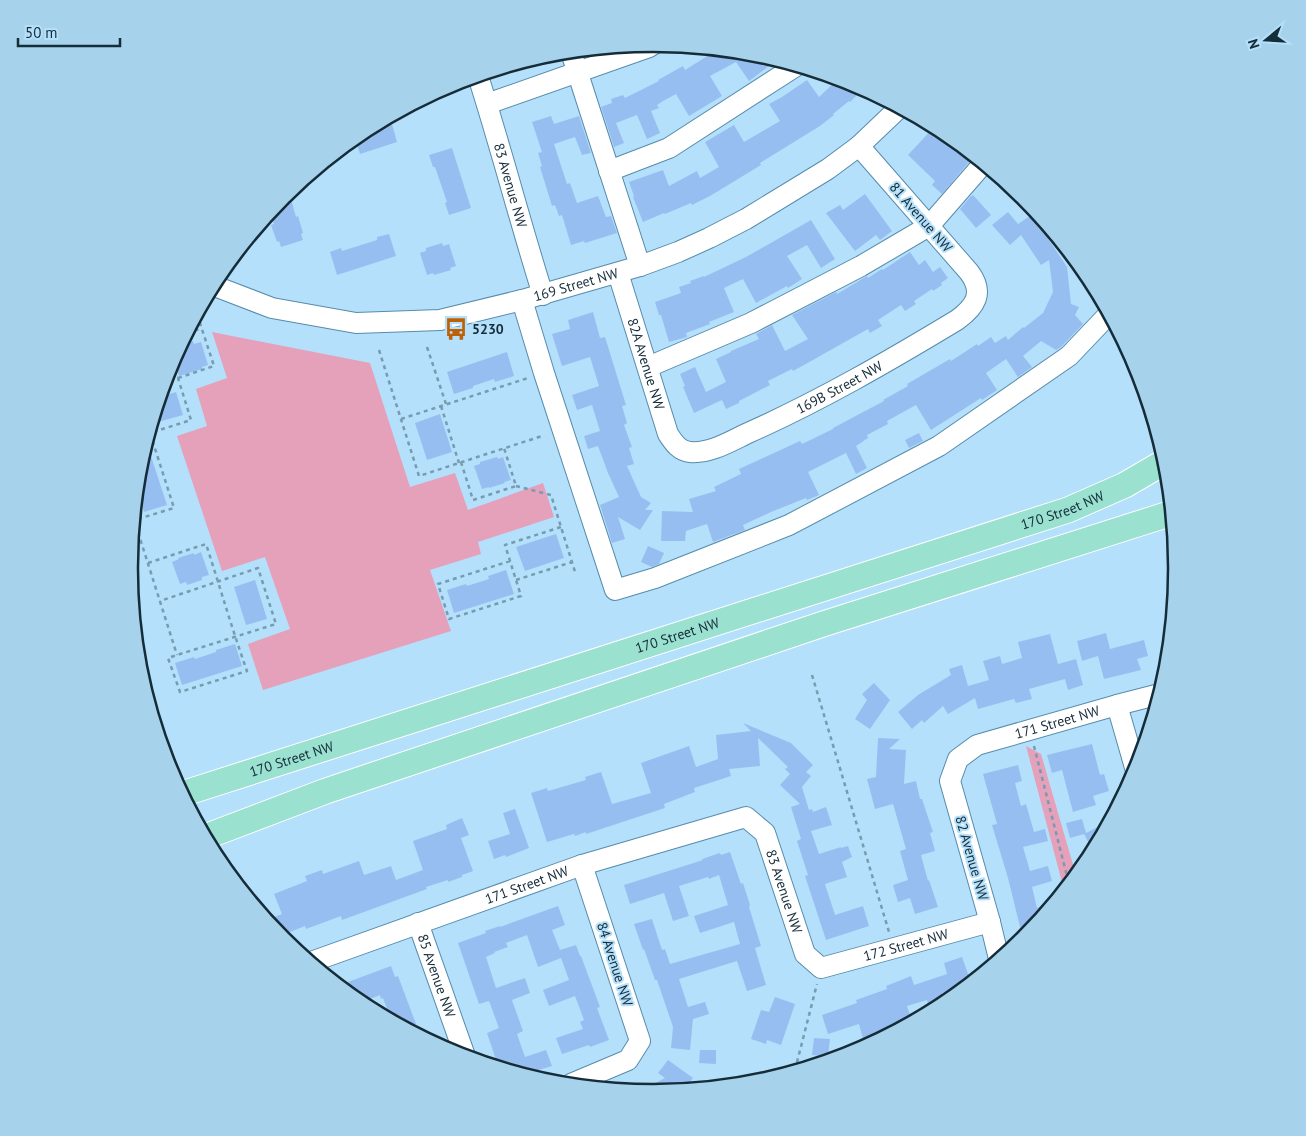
<svg xmlns="http://www.w3.org/2000/svg" width="1306" height="1136" font-family="'PT Sans',sans-serif">
<style>
.green{fill:#e5a0ba}
.building{fill:#97bef1}
.lines{fill:none;stroke-linecap:round;stroke-linejoin:round}
.minor-casing{stroke:#568cab;stroke-width:22}
.major-casing{stroke:#fff;stroke-width:27}
.path{stroke:#779bb0;stroke-width:2.5;stroke-dasharray:4 4;stroke-linecap:butt}
.minor{stroke:#fff;stroke-width:20}
.major{stroke:#9ae1d0;stroke-width:25}
.labels{text-anchor:middle;dominant-baseline:central;stroke-width:4;stroke-linejoin:round;paint-order:stroke}
.street-label{font-size:14px;fill:#152c39;stroke:#b4e0fb}
.poi-label{font-size:14px;font-weight:bold;fill:#152c39;stroke:#b4e0fb;text-anchor:start}
.rim{fill:none;stroke:#152c39;stroke-width:2.5}
</style>
<rect width="100%" height="100%" fill="#b4e0fb"/>
<!-- green -->
<path class="green" d="M212,332L370,363L410,487L455,473L468,510L543,483L554,517L478,542L481,554L430,570L451,631L263,690L248,644L290,629L265,557L222,571L177,436L207,426L196,389L227,378Z
M1026,746L1041,754L1076,875L1064,890Z"/>
<!-- building -->
<path class="building" d="M717,50L756,54L777,60L749,81L736,62L710,76L722,96L689,116L676,94L663,101L657,105L659,108L651,111L660,133L647,139L637,115L616,123L624,143L614,147L601,107L612,103L611,99L623,95L625,98L659,81L658,80L683,66L685,70Z
M838,79L854,84L863,89L850,102L849,101L833,114L834,115L820,126L760,163L761,165L710,196L692,205L691,203L665,214L664,213L643,222L633,197L634,196L629,182L663,170L669,186L697,171L700,178L719,167L705,142L734,125L744,142L780,121L769,104L782,97L807,80L819,97Z
M551,116L554,124L579,116L591,153L582,155L575,137L554,144L567,184L570,183L577,203L598,196L606,217L611,216L617,233L585,243L584,241L571,245L562,215L559,216L555,205L552,206L540,167L542,166L538,153L542,152L532,122Z
M390,117L397,142L360,154L355,138L362,132Z
M934,127L944,132L974,156L942,194L932,185L935,181L908,155Z
M452,148L471,208L449,215L445,203L447,202L435,167H433L429,155Z
M289,192L296,217L298,216L303,233L301,234L303,240L281,247L279,241L277,242L271,225L274,224L270,212L282,197Z
M865,194L892,231L880,240L876,235L855,251L826,213L840,205L843,210Z
M973,195L991,215L976,228L960,209L970,197Z
M1008,212L1018,224L1036,212L1046,225L1041,228L1067,267L1071,304L1079,307L1075,315L1083,324L1061,347L1056,350L1041,341L1023,356L1032,367L1018,377L1006,359L986,373L997,390L982,400L981,398L931,430L916,405L887,421L888,424L867,435L868,438L856,446L867,468L856,474L846,453L808,472L819,495L807,500L806,498L771,512L743,525L745,530L713,542L707,524L686,531L685,541H661L662,511L693,512L689,499L716,491L714,487L741,474L739,469L800,441L802,444L833,429V428L884,401L883,400L908,386L907,384L950,359L951,361L977,344L978,346L991,337L995,343L1006,336L1008,340L1023,327L1024,328L1043,313L1053,292L1049,260L1041,265L1021,235L1010,245L992,225Z
M811,220L835,259L821,268L807,245L787,256L802,279L788,288L787,286L756,303L743,279L724,288L734,312L709,322L710,324L686,333L687,337L669,342L661,315H659L655,302L681,293L679,287L691,283L690,281L704,276V277L746,257Z
M389,234L396,256L337,275L330,252L341,248L342,251L377,240V237Z
M442,243L443,246L449,244L456,266L450,268L451,270L434,275L433,273L427,275L420,253L426,251V248Z
M910,252L919,265L925,260L933,272L940,267L948,278L941,283L942,285L933,291L932,289L914,301L916,304L905,311L901,305L878,320L882,326L870,333L868,329L804,365L793,371L792,369L768,381L770,385L739,401V403L726,409L722,400L694,413L683,387L685,386L680,374L695,367L706,392L726,382L716,359L731,352V351L759,339L756,334L772,325L785,351L808,339L792,315L836,292L837,294L867,276L868,278L882,269L883,270Z
M593,312L600,338L605,337L626,405L622,406L627,423L624,425L632,447L629,448L634,464L627,466L641,497L651,503L645,510H653L640,530L618,517L625,539L612,543L600,505L619,497L608,473L598,446L588,449L584,436L600,431L592,405L577,410L572,395L599,386L590,357L562,366L552,334L570,329L568,320Z
M193,341L194,344L201,342L208,365L202,367V369L179,376L174,358L180,345Z
M507,352L514,376L495,382L494,379L473,386V388L454,394L447,372Z
M176,392L183,415L151,424L160,397Z
M440,414L452,452L427,460L415,423Z
M919,433L923,441L909,448L905,440Z
M146,441L167,505L144,512L138,492H140L137,483L139,465Z
M497,457L498,459L503,457L511,480L504,482L505,483L489,488V487L482,489L474,466L480,464V462Z
M556,534L564,558L525,571L516,547Z
M648,546L664,553L659,564L652,567L641,562Z
M201,552L209,575L202,577V580L187,585L186,582L180,584L172,562L179,559L178,558L194,553V555Z
M506,570L514,594L454,613L447,590L466,584L467,586L489,579L488,576Z
M255,580L267,619L246,625L234,587Z
M1106,633L1110,649L1144,640L1148,656L1137,659L1141,670L1104,679L1098,656L1082,661L1077,641Z
M1050,634L1058,664L1076,659L1083,685L1068,690L1065,679L1029,689L1032,699L1016,703L1014,699L978,709L975,698L948,714L943,706L924,723L922,720L912,729L898,712L918,695L951,675L949,669L962,665L968,686L989,680L983,661L1000,656L1002,664L1022,658L1018,642Z
M235,644L242,666L182,685L175,663L194,657L195,659L216,652V650Z
M874,683L890,700L870,729L855,719L867,700L862,694Z
M743,723L791,743L813,765L806,772L811,776L802,787L809,810L812,809L813,812L826,807L832,825L811,831L819,854L841,847V848L848,846L852,857L842,862L847,877L825,884L835,915L863,906L869,926L826,940L805,876L808,875L797,841L801,839L791,807L800,804L780,785L790,774L785,769L788,767L758,738L760,766L729,769L731,776L694,788L695,792L664,804L665,808L586,834V832L575,836L574,834L547,842L531,793L547,788L548,791L586,780L585,777L601,772L612,804L651,793L641,763L689,746L696,767L718,759L716,735L751,731Z
M878,738L900,739L889,749L906,750L904,784L916,781L920,799H922L933,832L930,833L935,851L921,855L928,881L929,880L938,907L915,914L910,898L898,902L893,885L908,880L900,851L906,849L893,804L875,809L867,779L876,777Z
M1092,744L1100,775L1104,774L1109,791L1093,796L1096,805L1073,812L1062,770L1052,773L1047,755Z
M1018,765L1022,781L1015,783L1021,806L1026,804L1034,832L1045,829L1048,841L1023,847L1030,871L1048,866L1052,881L1032,887L1037,908L1052,904L1023,939L1008,878L992,825L997,824L983,774Z
M515,809L529,848L506,857L505,855L494,859L488,841L510,834L503,813Z
M462,818L469,835L461,838L473,871L462,875V877L448,882V880L426,887L427,889L342,920L341,916L306,929L305,926L280,936L267,920L282,914L274,894L307,881L305,876L322,870L323,874L359,861L364,875L391,866L396,880L423,870L413,841L447,829L446,825Z
M1082,819L1086,833L1109,821L1093,851L1084,834L1070,838L1066,823Z
M730,852L741,884L743,883L750,905L749,907L761,946L755,948L766,985L747,991L737,961L679,979L688,1007L705,1002L709,1014L693,1019L690,1050L671,1048L673,1027L657,980H655L644,949L643,950L634,924L652,919L662,950L665,949L670,964L740,944L734,922L700,933L694,916L728,905L719,875L709,879L708,877L679,886L689,916L673,921L664,893L630,904L624,885L703,860L702,859L720,853L721,855Z
M558,906L565,925L552,930L560,950L576,945L580,956H581L600,1007L597,1008L609,1040L590,1047L589,1045L562,1054L556,1038L583,1029L580,1022L584,1020L575,996L549,1006L543,990L569,980L561,958L538,967L527,935L506,943L508,947L494,952L495,953L486,957L496,988L525,978L530,993L512,1000L523,1031L517,1034L525,1057L546,1050L552,1066L525,1074L498,1066L487,1033L499,1028L489,1001L479,1004L458,943L486,933L485,931L500,926V927Z
M962,957L971,982L968,984L942,993L945,1003L944,1004L930,1011L927,1000L907,1006L912,1021L865,1046L859,1024L828,1034L822,1015L857,1003L856,1000L887,989L886,986L911,976L914,985L947,974L944,963Z
M391,966L395,977L398,976L416,1024L406,1028L391,1019L383,998L381,999L380,995L360,1003L354,997L348,982Z
M775,997L795,1004L781,1045L767,1040L766,1044L751,1039L761,1010L769,1012Z
M814,1038L830,1039L828,1056L812,1055Z
M700,1050H716V1064L699,1063Z
M668,1060L693,1078L685,1089L653,1092L641,1091L665,1078L658,1073Z"/>
<g class="lines">
<defs>
<g id="minor">
<path d="M571,52L640,266"/>
<path id="s1" d="M478,76C501,148 520,222 543,295"/>
<path d="M487,104L649,47L654,44"/>
<path d="M609,171L669,148L796,66"/>
<path id="s2" d="M618,273L668,434C674,443 679,451 690,452C710,454 731,441 748,433C820,401 889,361 957,320C975,307 985,293 969,272L859,146"/>
<path id="s3" d="M212,285L272,308L356,323L440,320L522,300L640,266L678,252L709,238L746,219L828,169L859,146L899,108"/>
<path d="M522,300L544,373L615,590L655,578L789,525L939,446L1069,356L1109,314"/>
<path d="M648,367L751,323L861,266L929,226L983,164"/>
<path d="M1117,705L1136,771"/>
<path id="s4" d="M418,923L465,1056"/>
<path id="s5" d="M999,959L990,922L950,781L958,759L977,745L1117,705L1160,694"/>
<path id="s6" d="M311,962L582,865L746,817L765,833L805,954L821,968L990,922"/>
<path d="M571,1084L628,1060L640,1041L582,865"/>
</g>
<g id="major">
<path id="s7" d="M182,794L1068,510L1125,485L1166,461"/>
<path d="M205,837L326,791L823,624L1172,513"/>
</g>
</defs>
<!-- minor casing -->
<use href="#minor" class="minor-casing"/>
<!-- major casing -->
<use href="#major" class="major-casing"/>
<!-- path -->
<path class="path" d="M187,333L202,328
M427,347L446,404
M379,350L419,476L542,436
M168,369L172,380
M178,378L214,366L197,314
M441,406L459,463
M401,419L528,378
M461,462L473,500L516,486L504,448
M516,486L551,495L576,575
M135,509L138,519L137,529L177,655
M138,519L174,508L150,433L191,420L178,378L164,383
M510,561L438,584L449,619L521,596L505,545L561,527
M148,563L206,544C220,587 232,629 247,671L180,692L168,658L177,655L276,624L258,568L160,601
M516,580L572,562
M812,675L889,932
M1034,746L1069,884
M795,1070L817,984"/>
<!-- minor -->
<use href="#minor" class="minor"/>
<!-- major -->
<use href="#major" class="major"/>
</g>
<!-- icons -->
<defs>
<symbol id="bus-bare" viewBox="-9 -9 18 18"><path d="M-5-6H5V4H4V6H2V4H-2V6H-4V4H-5ZM-3.5-4V0h7V-4ZM-3.5 1.2v1.5H-2V1.2ZM2 1.2v1.5H3.5V1.2Z" fill="#bc6106" stroke="#b4e0fb" stroke-width="2.5" paint-order="stroke"/></symbol>
</defs>
<g fill-rule="evenodd">
<use href="#bus-bare" x="440" y="313" width="32" height="32"/>
</g>
<g class="labels">
<!-- street labels -->
<g class="street-label">
<text stroke="none"><textPath href="#s1" startOffset="114">83 Avenue NW</textPath></text>
<text transform="translate(921 217) rotate(49)">81 Avenue NW</text>
<text stroke="none"><textPath href="#s3" startOffset="374">169 Street NW</textPath></text>
<text stroke="none"><textPath href="#s2" startOffset="95">82A Avenue NW</textPath></text>
<text stroke="none"><textPath href="#s2" startOffset="362">169B Street NW</textPath></text>
<text stroke="none"><textPath href="#s7" startOffset="925">170 Street NW</textPath></text>
<text stroke="none"><textPath href="#s7" startOffset="520">170 Street NW</textPath></text>
<text stroke="none"><textPath href="#s5" startOffset="315">171 Street NW</textPath></text>
<text stroke="none"><textPath href="#s7" startOffset="115">170 Street NW</textPath></text>
<text transform="translate(972 858) rotate(74)">82 Avenue NW</text>
<text stroke="none"><textPath href="#s6" startOffset="229">171 Street NW</textPath></text>
<text stroke="none"><textPath href="#s6" startOffset="545">83 Avenue NW</textPath></text>
<text stroke="none"><textPath href="#s6" startOffset="720">172 Street NW</textPath></text>
<text transform="translate(615 964) rotate(72)">84 Avenue NW</text>
<text stroke="none"><textPath href="#s4" startOffset="56">85 Avenue NW</textPath></text>
</g>
<!-- poi labels -->
<g class="poi-label">
<text x="472" y="329">5230</text>
</g>
</g>
<!-- crop -->
<path d="M0 0H1306V1136H0ZM653 52H653A515 515 0 0 1 1168 567V569A515 515 0 0 1 653 1084H653A515 515 0 0 1 138 569V567A515 515 0 0 1 653 52Z" fill="#a7d2eb" fill-rule="evenodd"/>
<path class="rim" d="M653 52H653A515 515 0 0 1 1168 567V569A515 515 0 0 1 653 1084H653A515 515 0 0 1 138 569V567A515 515 0 0 1 653 52Z"/>
<!-- north arrow -->
<g transform="translate(1266 40) rotate(252)" stroke="#b4e0fb" stroke-width="4" paint-order="stroke">
<path d="M0-4L9 19L0 12L-9 19Z" fill="#152c39"/>
<text y="-8" font-size="14" font-weight="bold" text-anchor="middle" fill="#152c39">N</text>
</g>
<!-- scale -->
<path d="M18 38v8h102v-8" fill="none" stroke="#152c39" stroke-width="2.5"/>
<text x="25" y="38" font-size="15" fill="#152c39" stroke="#b4e0fb" stroke-width="4" paint-order="stroke">50 m</text>
</svg>
